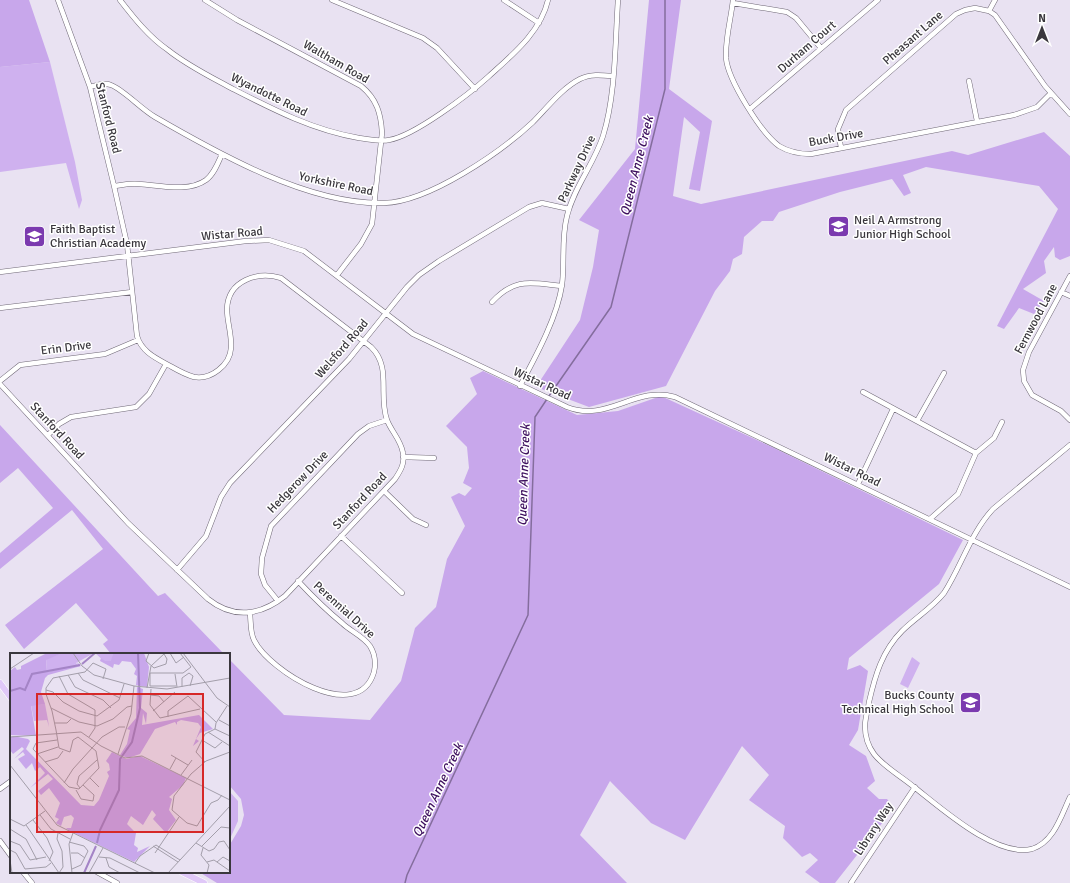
<svg xmlns="http://www.w3.org/2000/svg" width="1070" height="883" font-family="Signika,sans-serif">
<style>
.green{fill:#cfb1ef}
.forest{fill:#c8a7eb}
.lines{fill:none;stroke-linecap:round;stroke-linejoin:round}
.stream{stroke:#846d9d;stroke-width:1.5}
.minor-casing{stroke:#706977;stroke-width:5.5}
.major-casing{stroke:#fff;stroke-width:7}
.minor{stroke:#fff;stroke-width:4.5}
.major{stroke:#e0c8f8;stroke-width:6}
.labels{text-anchor:middle;dominant-baseline:central;stroke-width:3;stroke-linejoin:round;paint-order:stroke}
.street-label{font-size:12px;fill:#3a373d;stroke:#fff}
.poi-label{font-size:12px;fill:#3a373d;stroke:#fff;text-anchor:start}
.water-label{font-size:13px;font-style:italic;fill:#3e105f;stroke:#fff}
.inset-river{fill:none;stroke:#a484c6;stroke-width:2}
.inset-road{fill:none;stroke:#a39eaa;stroke-width:1}
.view{fill:#d62828;fill-opacity:0.15;stroke:#d62828;stroke-width:2}
.inset-edge{fill:none;stroke:#3a373d;stroke-width:2}
</style>
<rect width="100%" height="100%" fill="#e9e2f2"/>
<!-- green -->
<path class="green" d="M50,62L75,162L82,200L79,209L66,163L0,172V67Z
M912,657L920,663L908,688L900,684Z
M229,791L238,801V821L229,841Z"/>
<!-- forest -->
<path class="forest" d="M0,0H29L50,62L0,67Z
M649,0H681L669,89L712,121L700,191L689,189L700,132L684,117L673,196L701,204L952,151L968,155L1044,132L1070,156V256L1060,260L1055,257L1054,247L1044,261L1046,273L1023,289L1044,301L1034,314L1019,308L1004,329L997,326L1058,209L1039,186L926,167L903,175L911,193L904,196L892,179L840,192L779,212L773,221H762L744,237L742,254L733,259L730,271L715,291L666,386L589,407L536,387L580,320L593,267L599,230L579,220L635,149Z
M483,371L577,415L618,411L661,396L772,447L963,540L939,584L849,658L847,670L860,665L868,671L858,730L849,745L866,756L875,781L867,788L879,799H887L894,808L835,883H820L805,872L818,860L810,853L802,857L783,838L785,826L749,800L769,775L742,746L685,840L651,823L610,781L580,835L627,883H217L199,872H229V846L241,826L244,815L241,799L229,785V659L284,715L370,720L401,681L415,628L436,607L447,559L465,526L451,497L459,493L465,496L472,488L463,483L469,468L467,447L446,426L477,394L470,378Z
M0,425L158,596L165,593L224,654H111L103,644L108,640L76,603L24,649L5,625L103,549L72,510L0,569V553L53,508L18,468L0,483Z"/>
<g class="lines">
<!-- stream -->
<path class="stream" d="M549,396L611,307L665,89V0
M405,883L407,875L528,615L535,417L547,399"/>
<defs>
<path id="minor" d="M120,0C134,18 149,37 168,50C188,66 211,77 233,89C274,110 313,130 359,138C369,139 379,142 389,140C414,136 468,95 488,77C511,56 541,32 548,0
M205,0L237,20L361,86C377,99 381,114 382,133L372,224L361,244L337,275
M332,0L423,38L437,48L475,89
M504,0L539,23
M733,0C731,19 725,39 726,58C728,80 761,133 779,146C789,152 800,154 811,154L1014,115L1037,107L1051,93
M733,3L787,12L796,18L821,48
M989,11L995,0
M969,81L977,121
M90,87C97,85 104,82 111,85C124,90 141,109 155,117C219,154 309,205 384,203C429,202 501,152 533,122C547,108 562,88 580,79C590,74 601,75 612,76
M750,109L878,0
M841,148L838,129L846,110L956,14L965,10L975,8L989,11L995,15L1045,86L1070,114
M114,186C122,185 130,183 139,184C159,185 188,193 206,180C214,174 218,163 222,154
M0,272L246,241L269,240L304,251L413,334L567,407C607,423 636,385 675,397L1070,587
M1070,276L1029,352L1023,370L1024,381L1032,395L1061,411L1070,420
M1061,292L1070,296
M492,302C515,277 531,283 562,286
M0,308L132,292
M0,381L20,365L105,354L138,340
M0,384L128,523L208,599C233,619 260,616 285,596L395,479C401,470 405,463 403,453C401,440 391,431 387,420C378,395 392,367 371,347L281,278C258,271 228,280 227,309C227,322 232,335 231,348C230,365 211,380 194,377C187,375 179,371 172,367C158,359 142,353 137,336L127,244L114,186L90,87L58,0
M520,386C536,356 557,318 562,285C565,262 561,239 567,216C574,187 594,164 603,136C616,94 615,43 618,0
M863,392L976,453
M917,421L944,373
M48,435L59,424L71,417L136,407L149,394L166,364
M1070,445L993,509C970,534 962,565 944,593C932,608 915,618 902,631C882,651 875,676 869,702C868,710 865,718 865,726C865,736 868,746 874,754C884,767 901,776 914,787C940,807 996,858 1032,849C1054,842 1061,816 1070,797
M403,457L434,458
M858,484L893,409
M384,491L413,519L426,525
M930,519L958,494L976,453L994,438L1002,422
M341,536L402,593
M177,570L206,536L221,497L230,483L349,359L407,287L419,275L439,261L529,207L542,203L569,209
M278,601L265,585L261,574L262,558L271,526L358,434L369,426L387,420
M250,614C251,622 250,632 254,640C269,671 358,726 374,672C376,663 375,654 370,646C363,636 350,631 342,623C326,610 312,596 298,581
M0,789L11,781
M0,841L11,856
M23,872L32,883
M97,872L117,883
M851,883L915,787"/>
<path id="major" d="M0,683L11,698
M182,872L204,883"/>
</defs>
<!-- minor casing -->
<use href="#minor" class="minor-casing"/>
<!-- major casing -->
<use href="#major" class="major-casing"/>
<!-- minor -->
<use href="#minor" class="minor"/>
<!-- major -->
<use href="#major" class="major"/>
</g>
<!-- icons -->
<defs>
<symbol id="school-square" viewBox="-11 -11 22 22"><rect x="-9" y="-9" width="18" height="18" rx="4" fill="#7b3aaf" stroke="#fff"/><path d="M0-5L7-2L0 1L-7-2ZM-4 1L0 2.5L4 1V4Q0 6-4 4Z" fill="#fff"/></symbol>
</defs>
<g fill-rule="evenodd">
<use href="#school-square" x="826" y="214" width="25" height="25"/>
<use href="#school-square" x="22" y="224" width="25" height="25"/>
<use href="#school-square" x="958" y="690" width="25" height="25"/>
</g>
<g class="labels">
<!-- street labels -->
<g class="street-label">
<text transform="translate(913 38) rotate(-41)">Pheasant Lane</text>
<text transform="translate(807 47) rotate(-41)">Durham Court</text>
<text transform="translate(336 62) rotate(30)">Waltham Road</text>
<text transform="translate(269 95) rotate(26)">Wyandotte Road</text>
<text transform="translate(108 118) rotate(76)">Stanford Road</text>
<text transform="translate(836 138) rotate(-10)">Buck Drive</text>
<text transform="translate(577 169) rotate(-65)">Parkway Drive</text>
<text transform="translate(336 184) rotate(12)">Yorkshire Road</text>
<text transform="translate(232 234) rotate(-5)">Wistar Road</text>
<text transform="translate(1036 319) rotate(-62)">Fernwood Lane</text>
<text transform="translate(66 348) rotate(-7)">Erin Drive</text>
<text transform="translate(342 349) rotate(-49)">Welsford Road</text>
<text transform="translate(542 384) rotate(25)">Wistar Road</text>
<text transform="translate(57 431) rotate(47)">Stanford Road</text>
<text transform="translate(852 470) rotate(26)">Wistar Road</text>
<text transform="translate(298 482) rotate(-46)">Hedgerow Drive</text>
<text transform="translate(360 501) rotate(-47)">Stanford Road</text>
<text transform="translate(344 610) rotate(42)">Perennial Drive</text>
<text transform="translate(874 829) rotate(-57)">Library Way</text>
</g>
<!-- poi labels -->
<g class="poi-label">
<text x="854" y="220">Neil A Armstrong<tspan x="854" dy="14">Junior High School</tspan></text>
<text x="50" y="229">Faith Baptist<tspan x="50" dy="14">Christian Academy</tspan></text>
<text x="954" y="695" text-anchor="end">Bucks County<tspan x="954" dy="14">Technical High School</tspan></text>
</g>
<!-- water labels -->
<g class="water-label">
<text transform="translate(637 166) rotate(-76)">Queen Anne Creek</text>
<text transform="translate(524 475) rotate(-88)">Queen Anne Creek</text>
<text transform="translate(438 790) rotate(-65)">Queen Anne Creek</text>
</g>
</g>
<!-- overview -->
<g transform="translate(10 653)">
<rect width="220" height="220" fill="#e9e2f2"/>
<path d="M53,0H84L66,10L68,12L37,19L36,6ZM85,0H103L102,8L95,9ZM35,51L38,67L39,74L37,67L24,68L21,52Z" fill="#cfb1ef"/>
<path d="M37,0H53L36,7L37,19L68,12L67,9L71,13L38,22L35,25L31,39L35,51L21,53L26,83L0,82V18L5,14L7,17L11,16V13ZM103,0H134L139,14L137,34L126,32L127,23L124,21L126,16L121,9L112,8L109,12L104,11L103,15L90,8L91,5L95,8H101ZM127,34L133,36L131,55L137,60L136,71L133,60L132,72L189,62L203,76L190,80L186,86L189,88L183,93L191,74L188,70L171,67L167,69V72L165,69L145,76L130,101L118,105L110,102L117,91L120,77L117,76L126,65ZM3,83L18,86L20,88L16,96L71,152L84,153L89,147L99,123L97,119L100,117L99,111L96,108L102,99L116,106L130,103L176,125L173,132L159,144L162,146L159,157L166,167L156,180L143,166L146,162L142,157L133,172L121,163L117,171L126,180L124,192L128,195L127,199L140,193L124,209L58,177L56,175H61L64,165L61,162L54,164L51,173L46,170L49,166L45,164L50,150L39,135L31,142L28,138L43,126L38,121L20,135L35,120L30,114L25,118L22,110L16,116L8,106L15,102L13,99L4,106L14,96L12,94L3,101L0,97V85Z" fill="#c8a7eb"/>
<path class="inset-river" d="M72,11L85,0M0,38L10,35L15,37L22,21L70,12M87,190L90,177L109,137L110,106L122,89L130,55L128,0M74,220L86,193"/>
<path class="inset-road" d="M63,0L72,13L84,22L124,33L157,36L220,25M139,0L136,8L144,15L156,11L157,6L154,1M160,0L166,10L174,4M173,0L207,45L220,54M0,16L24,0M68,20L73,27L110,45M165,21L167,34M58,22L65,34L93,47L101,55M49,23L58,41L85,57V75L79,84M166,33H140V20H173L181,14L170,0M172,34V25L179,20L183,23L180,33M137,35L141,13L155,0M141,36L140,52L150,65L190,56M36,37L43,39L53,49L69,58L87,63L109,47L114,31M141,42L149,43L154,49M41,55L69,69L87,73L103,66L117,54L122,53M143,58L165,39M158,64V58L178,43L206,69M209,67L220,73M45,70H57L61,66M205,76L206,70L217,53M198,79L220,93M0,84L71,79L91,93L115,105L132,103L220,147M47,87L26,90L23,96L59,134L69,136L89,115L86,98L68,84L63,87L60,99L49,95L46,77L42,58L36,41V35L43,25L75,19L83,10L96,16L93,26M192,87L205,95L212,89M27,101L48,94M108,101L121,61L124,33M161,102L178,112M35,109L48,105L53,98M195,109L186,99L195,81L205,76L220,83M0,112L47,172L145,220M160,116L166,105M171,122L182,107M80,125L89,134M54,130L63,116L92,84L109,74H115M70,135L67,131L69,123L87,107M66,137L71,146L83,148L84,142L73,132M212,142L208,147L201,150L187,173L177,170L162,157L164,143L181,121L196,108L220,99M30,162L41,176L60,186M0,166L14,173L35,158M23,167L37,185L43,199L39,208M16,172L49,220M0,176L16,186L27,207M48,180L47,186L52,198L53,214L49,220M0,188L10,192L20,207L36,204M59,189L74,193L78,198L71,212L62,216M186,190L199,198L204,196L209,189L214,188L220,197M143,193L168,209M192,193L211,174L220,175M193,195L191,202L199,212L197,220M0,197L6,200L15,216L36,214L41,210M61,200H68L75,205M145,200L169,164M89,204L100,205L130,220M96,205L99,214L110,220M0,207L2,220M197,209L204,207L220,218M207,209L213,204L220,208M125,210L130,203L146,192L170,207M62,220L59,191L63,180M79,220L93,195M158,220L220,153"/>
<path class="view" d="M27,41H193V179H27Z"/>
<rect width="220" height="220" class="inset-edge"/>
</g>
<!-- north arrow -->
<g transform="translate(1042 28)" stroke="#ffffff" stroke-width="3" paint-order="stroke">
<path d="M0-3L7 15L0 10L-7 15Z" fill="#3a373d"/>
<text y="-6" font-size="11" font-weight="bold" text-anchor="middle" fill="#3a373d">N</text>
</g>
</svg>
